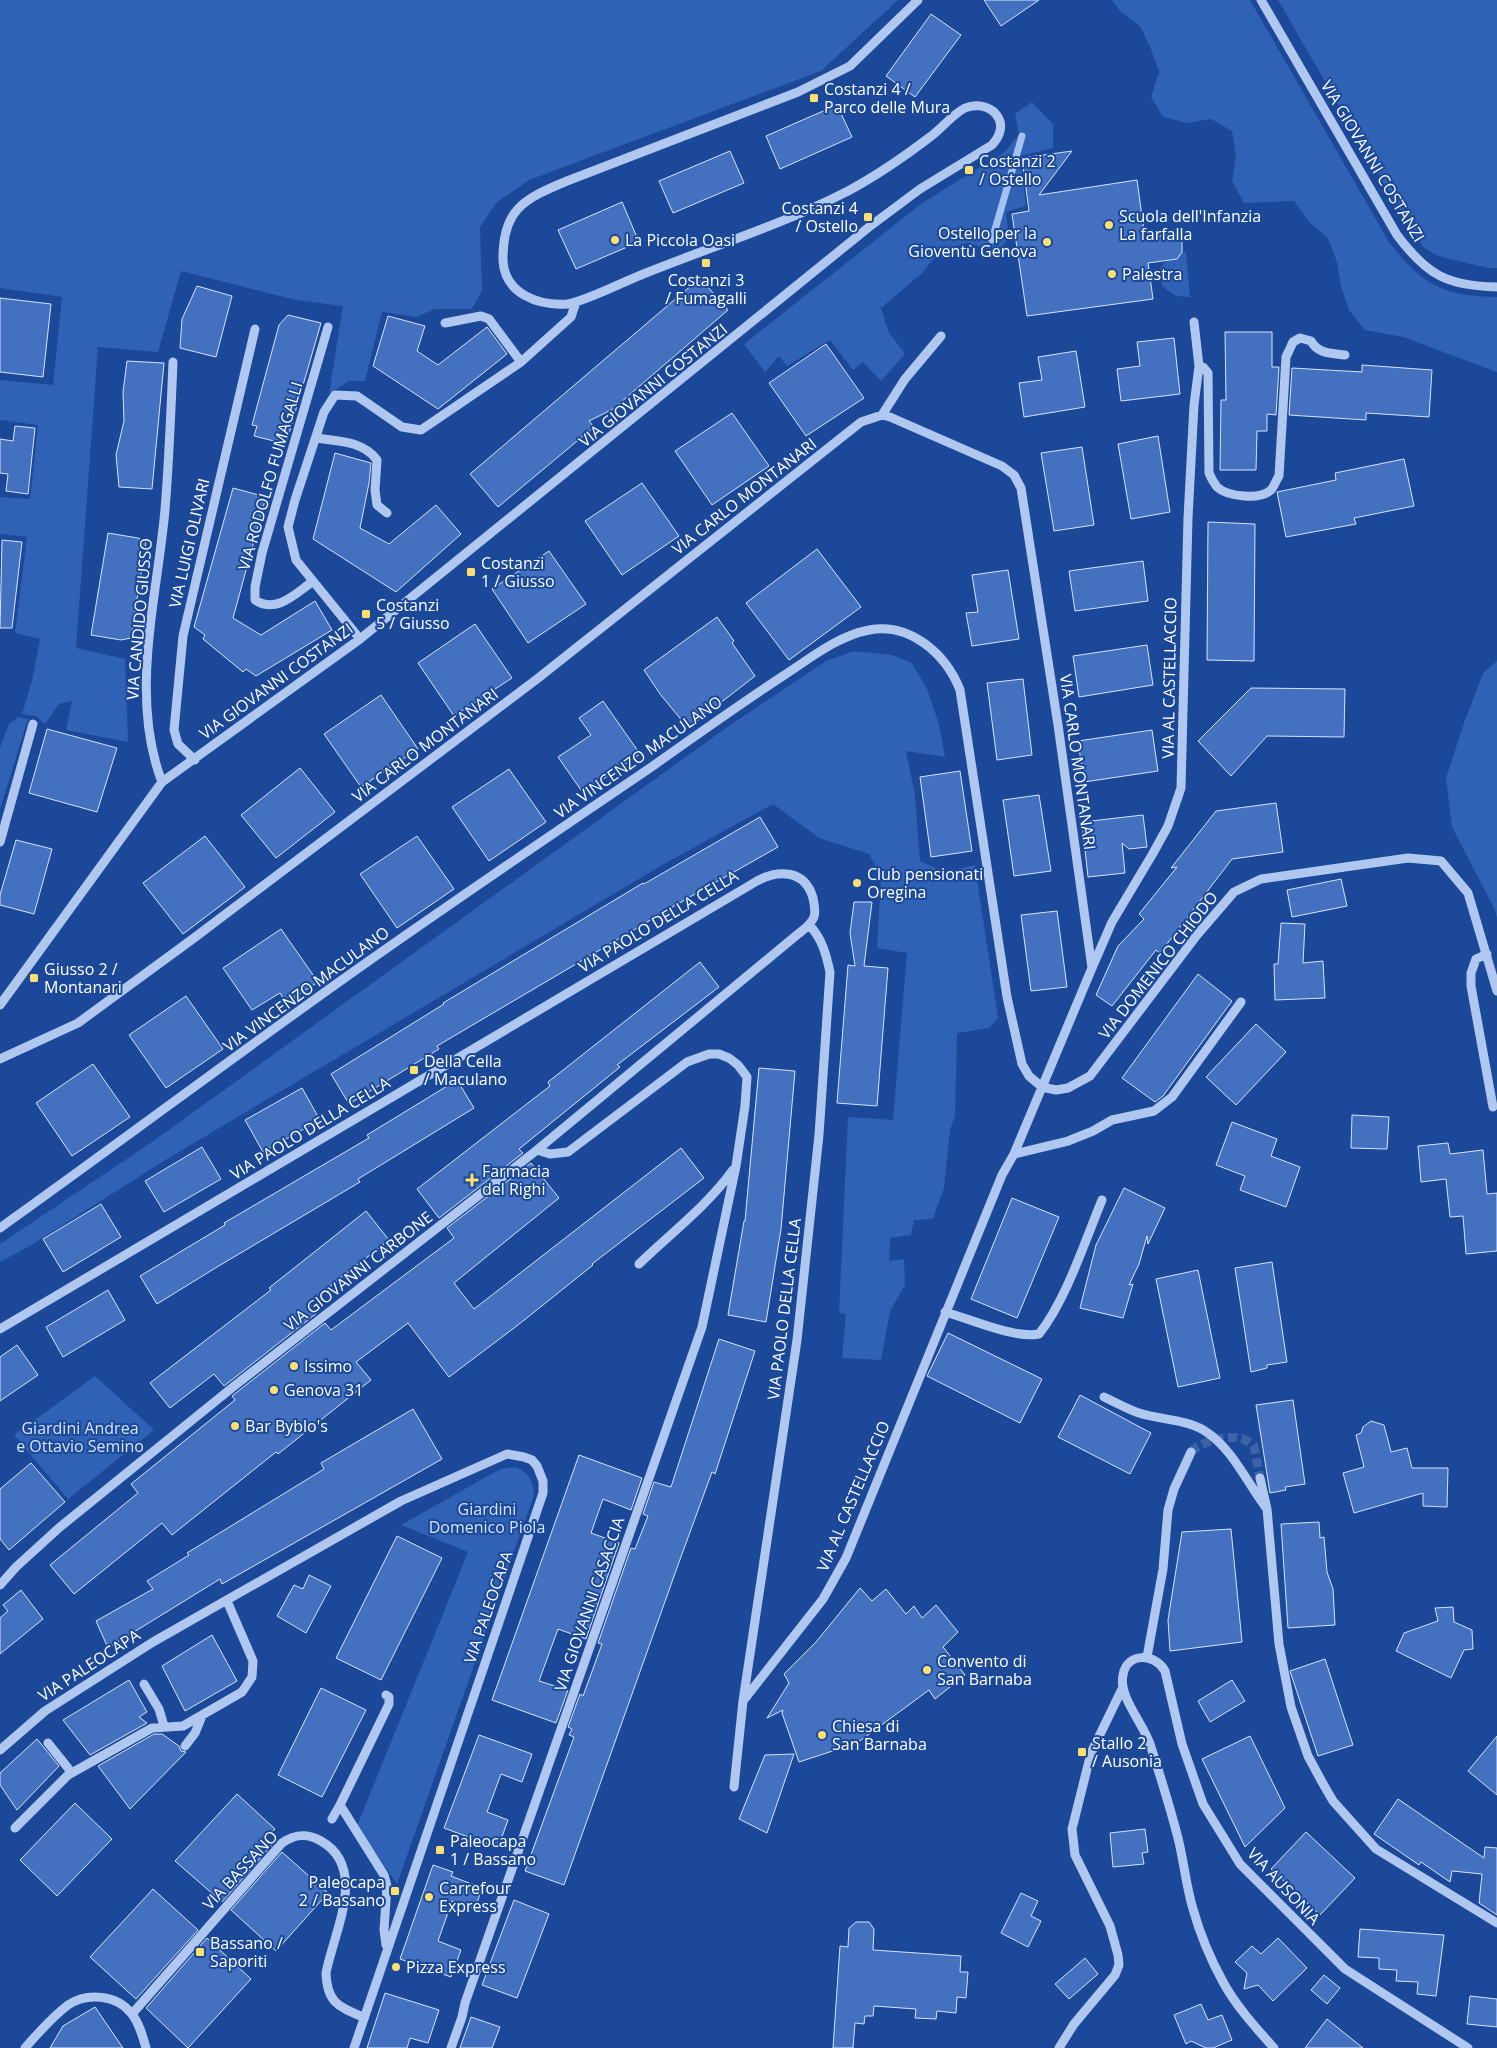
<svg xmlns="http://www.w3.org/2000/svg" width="1497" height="2048" font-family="'Open Sans',sans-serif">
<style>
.green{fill:#2f61b5}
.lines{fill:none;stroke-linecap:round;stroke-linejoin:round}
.stream{stroke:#a3c2f2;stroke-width:7}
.building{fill:#4471bf;stroke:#d6e4fb}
.minor-tunnel{stroke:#3d63a7;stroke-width:9;stroke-dasharray:9 4.5;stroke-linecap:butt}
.minor{stroke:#b0c8f0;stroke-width:9}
.poi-dot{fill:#ffe06f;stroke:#1b4898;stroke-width:2}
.labels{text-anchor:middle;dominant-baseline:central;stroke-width:4;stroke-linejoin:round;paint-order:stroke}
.poi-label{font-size:16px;fill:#fff;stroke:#1b4898;text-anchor:start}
.street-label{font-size:16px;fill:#fff;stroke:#1b4898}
.park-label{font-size:16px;fill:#d6e4fb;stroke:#1b4898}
</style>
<rect width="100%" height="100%" fill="#1b4898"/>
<!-- green -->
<path class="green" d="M0,0H898L821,71L529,180L496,203L480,227L482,290L472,309H435L416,317L382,312L365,381H349L329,394L343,306L296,300L181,271L158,352L98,347L76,648L125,659L128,742L66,730L72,701L59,704L45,724L36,716L22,714L32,681L40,639L15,633L27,537L0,534V497L30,499L38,425L0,420V380L53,385L62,297L0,288Z
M1112,0H1250L1389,242C1422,285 1443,296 1497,297V372L1403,337L1365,330L1349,310L1341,286L1337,262L1328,238L1309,222L1294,201L1244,203L1232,181L1236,156L1232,131L1211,119L1187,123L1163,117L1151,97L1159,72L1151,49L1140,26L1121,12Z
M1278,0H1497V268H1488L1438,256L1423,247L1381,179Z
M1032,102L1053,124V148L1020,156L1026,206L1006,212L1009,238L997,252L967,243L939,252L922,273L881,308L888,331L905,354L881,381L863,362L853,370L830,340L787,366L779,356L765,372L744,344L922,203L1005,152L1019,134L1015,114Z
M1182,252H1186L1190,297L1176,296L1162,286L1160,268L1166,261L1177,259Z
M854,651L892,655L912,663L927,689L939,724L945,757L906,751L915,795L920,861L944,872L975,865L998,1018L989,1028L957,1033L955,1116L950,1130L944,1188L933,1219L914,1220L911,1235L890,1238L889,1261L904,1259L905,1285L890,1311L881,1360L842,1358L846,1314L839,1313L848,1117L893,1120L907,953L877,948L881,877L869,854L819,838L773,804L664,864L167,1159L28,1247L0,1262V1244L152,1142L723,730L826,661Z
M1497,661V918L1494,908L1452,827L1446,778L1465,720L1483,673Z
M18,717L28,719L0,809V748L9,724Z
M95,1376L154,1430L68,1499L14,1435Z
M516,1467C530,1474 533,1480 534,1495L397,1884L357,1826L468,1552L401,1525L500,1469Z"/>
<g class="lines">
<!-- stream -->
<path class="stream" d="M992,240L1022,136"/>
</g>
<!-- building -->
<path class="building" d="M984,0H1039L1001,26Z
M931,14L961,35L915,97L886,76Z
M837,105L852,137L780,169L766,136Z
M730,151L744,183L673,213L659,181Z
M1072,151L1039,195L1137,180L1145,238L1173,234L1182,241V252L1177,259L1148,263L1153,299L1027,316L1012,214L1029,211L1022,158Z
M622,202L639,242L576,269L558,230Z
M700,278L728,310L613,409L589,421L594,427L498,507L470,474Z
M197,286L232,296L216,357L180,348L182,319Z
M0,298L51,304L43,377L0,372Z
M288,315L321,323L286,444L254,436L257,426L252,425L279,325Z
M388,316L425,326L417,351L438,365L487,327L507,354L438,409L373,366Z
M1225,332H1272V367H1279L1276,415L1267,414V431H1257L1256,470H1220L1221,400H1226Z
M1174,338L1180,394L1121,401L1117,369L1140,366L1137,342Z
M826,344L864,398L806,436L769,383Z
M1076,351L1085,407L1024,417L1019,383L1042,380L1038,357Z
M127,361L164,363L152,489L119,487L116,455L124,421L123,392Z
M1362,365L1432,370L1429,417L1366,413V420L1289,415L1292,368L1362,372Z
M732,413L769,466L712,505L675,451Z
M15,426L35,428L28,494L6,491L8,474L0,473V439L13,441Z
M1158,436L1170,512L1131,519L1118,444Z
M1082,447L1094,525L1054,531L1041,453Z
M335,453L371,463L369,483L360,528L389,544L436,505L461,534L396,592L313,539Z
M1404,459L1414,506L1354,518L1356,524L1286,537L1277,492L1336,480L1335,473Z
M642,483L679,536L622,575L585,521Z
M233,488L266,497L233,618L261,635L315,601L332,630L256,676L246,669L243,672L203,639L205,635L194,627Z
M1208,522L1255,524L1254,661L1207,660Z
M108,533L138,538L146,542L131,638L121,640L91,635Z
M2,540L22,542L12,628H0Z
M817,549L861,607L789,660L746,603Z
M549,551L586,604L528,643L492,589Z
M1143,561L1148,601L1075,611L1069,571Z
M1008,570L1019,639L972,646L966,613L978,612L972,575Z
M717,617L734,641L732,643L755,676L688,728L660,694L644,670Z
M475,624L512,678L454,716L418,663Z
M1147,645L1153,685L1079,697L1073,656Z
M1023,679L1032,755L997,760L987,683Z
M1251,688L1345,689L1344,737L1267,736L1231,776L1198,741Z
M381,695L418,749L361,787L324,734Z
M603,701L640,754L583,793L558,757L591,735L579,718Z
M47,729L117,748L97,812L29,793Z
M1152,730L1158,771L1084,782L1078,741Z
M300,768L335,812L276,858L241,815Z
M509,769L546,822L489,861L452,807Z
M960,771L972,851L931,857L920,777Z
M1039,795L1051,871L1014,876L1003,800Z
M1276,803L1283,852L1232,859L1160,953L1156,950L1112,1006L1096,995L1118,946L1144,919L1139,914L1177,867L1171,868L1216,811Z
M1143,815L1147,847L1129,849L1122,843L1125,873L1088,877L1082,822Z
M760,817L778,847L688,898L437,1046L439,1049L349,1104L331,1074L444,1004L443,1003L643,883L644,884Z
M205,836L245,887L183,934L143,883Z
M417,836L454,889L397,928L360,874Z
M16,840L52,849L34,914L0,905V895Z
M1341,879L1347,906L1292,917L1287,890Z
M854,902H872L864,966L888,968L877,1106L837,1103L848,965L855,966L850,933Z
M1057,911L1067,987L1031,991L1021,915Z
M1281,923L1305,924L1303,963L1323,961L1325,998L1275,1000L1274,964H1278Z
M281,929L318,982L286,1003L280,993L252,1010L223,968Z
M700,962L719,987L617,1065L620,1067L519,1149L523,1153L439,1218L417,1189L550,1086L548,1082Z
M1198,974L1232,1001L1163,1096L1155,1102L1122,1078Z
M186,996L223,1049L166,1088L129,1035Z
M1256,1024L1286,1052L1236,1105L1206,1077Z
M93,1064L130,1117L72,1156L36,1103Z
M759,1068L795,1071L781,1229L766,1322L728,1315L744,1221H745Z
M457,1080L474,1108L358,1179L360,1182L217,1267L157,1304L140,1276L225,1225L224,1223L369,1138L367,1135Z
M302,1088L320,1120L263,1152L245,1120Z
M1352,1115L1389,1117L1387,1149L1351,1148Z
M1232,1122L1277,1139L1271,1156L1300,1167L1286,1207L1240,1190L1245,1176L1216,1165Z
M1448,1143L1450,1154L1483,1150L1487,1194L1497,1193V1251L1466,1254L1463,1216L1450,1217L1446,1179L1421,1182L1418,1146Z
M202,1147L221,1179L164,1212L145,1181Z
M681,1148L704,1178L592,1264L593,1265L518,1325L449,1377L408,1323L356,1362L371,1380L278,1454L276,1452L172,1535L162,1523L74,1594L50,1565L138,1493L131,1484L235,1400L232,1396L325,1323L331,1330L454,1238L447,1228L531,1163L559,1198L454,1283L474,1309Z
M1124,1188L1165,1208L1148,1244L1147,1236L1139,1264L1129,1285L1133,1284L1123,1318L1080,1308L1096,1245Z
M1012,1198L1059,1217L1017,1318L971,1299Z
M101,1204L121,1237L63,1272L43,1239Z
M366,1211L389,1240L309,1303L317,1313L224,1386L214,1374L170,1408L150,1383L271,1290L269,1288Z
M1272,1262L1287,1362L1267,1365V1368L1251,1372L1235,1268Z
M1198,1270L1220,1378L1178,1387L1156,1279Z
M108,1290L125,1320L63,1357L46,1327Z
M948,1333L1042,1379L1020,1423L927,1376Z
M719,1339L755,1351L715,1474L712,1472L678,1565L564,1885L525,1871L574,1737L569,1735L572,1729L568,1727L580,1694L583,1696L602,1644L598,1643L631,1548L635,1549L648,1516L643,1514L654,1482L671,1487Z
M17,1345L38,1375L0,1401V1357Z
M1080,1395L1151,1433L1130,1474L1058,1437Z
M1293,1400L1305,1484L1285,1487L1286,1490L1270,1493L1256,1405Z
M413,1409L442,1459L222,1584L220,1579L108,1648L96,1621L153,1589L147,1581L189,1555L187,1553L324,1469L321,1463Z
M1371,1421L1384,1425L1391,1452L1407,1448L1412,1468H1448L1447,1507L1423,1506V1493L1354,1513L1343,1473L1364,1467L1356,1435L1361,1433L1363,1427Z
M579,1455L642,1478L631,1510L603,1499L591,1533L619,1543L586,1639L558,1629L539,1681L568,1690L556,1723L492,1700Z
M31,1463L65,1502L9,1550L0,1539V1489Z
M1319,1522L1320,1538L1324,1537L1327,1572L1333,1589L1335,1625L1288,1628L1281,1524Z
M1231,1529L1242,1642L1170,1651L1168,1620L1182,1532Z
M397,1536L442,1558L381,1680L336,1658Z
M309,1575L331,1586L306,1633L277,1616L294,1585L303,1589Z
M860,1588L872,1601L886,1589L906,1614L914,1606L922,1618L936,1605L958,1632L943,1647L965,1675L935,1699L929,1690L857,1743L799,1762L782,1713L783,1710L767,1718L789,1683L784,1674L816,1642Z
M21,1590L43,1619L0,1654V1618L8,1611L3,1605Z
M1453,1607L1454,1622L1472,1630L1473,1649L1464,1650L1451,1678L1396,1651L1404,1633L1438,1621L1435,1608Z
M212,1635L237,1681L185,1711L162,1666Z
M1325,1659L1353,1745L1318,1756L1290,1671Z
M129,1680L147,1712L139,1717L147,1723L90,1755L63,1720Z
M1232,1680L1245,1701L1210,1722L1198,1701Z
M321,1688L366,1710L322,1797L278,1775Z
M154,1734H162L179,1746L181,1751L186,1752L130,1809L98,1766Z
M479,1735L532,1754L522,1782L501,1774L487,1812L508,1820L498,1848L444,1828Z
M1250,1736L1285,1808L1245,1847L1202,1759Z
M1497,1736V1795L1468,1771Z
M37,1739L59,1766L17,1810L0,1785V1773Z
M794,1754L767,1833L739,1819L765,1755Z
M237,1794L275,1829L266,1838L273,1844L222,1902L175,1861Z
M1398,1799L1484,1858L1485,1847L1497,1848V1915L1479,1903L1482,1874L1452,1871L1450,1882L1421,1862L1419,1865L1374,1834Z
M75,1803L112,1839L57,1896L20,1860Z
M1145,1829L1148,1852L1142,1853L1144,1864L1113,1867L1110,1833Z
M1306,1832L1355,1878L1320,1915L1271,1869Z
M282,1852L328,1893L276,1951L231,1910Z
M433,1865L453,1872L451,1876L482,1888L475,1909L452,1901L438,1941L461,1950L451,1977L400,1959Z
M153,1889L198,1930L136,1999L90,1957Z
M1021,1893L1038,1901L1031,1916L1041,1921L1028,1947L1001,1933Z
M514,1900L549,1914L517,1998L482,1985Z
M856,1922H869L874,1929L873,1950L961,1956L960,1972H968L966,1998L957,1997L956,2013L937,2011L936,2019L915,2018L916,2009L874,2006L873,2016H865L864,2024L855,2023L853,2048H833L840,1946L848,1947L849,1928Z
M1360,1929L1444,1935L1436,1996L1417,1994L1418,1982L1396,1981L1397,1970L1379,1969V1958L1358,1957Z
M207,1938L251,1979L188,2048L146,2008Z
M1278,1938L1307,1968L1273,2001L1258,1985L1244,1989L1247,1973L1235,1962L1252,1946L1261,1954Z
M1085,1958L1098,1974L1069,1999L1055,1984Z
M1324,1975L1340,1988L1327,2004L1311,1990Z
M385,1993L439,2010L428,2043L410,2038L407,2048H367Z
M1470,1996L1497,1999V2027L1467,2024Z
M1201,2004L1208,2020L1222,2015L1232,2040L1213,2048H1206L1191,2041L1186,2044L1174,2015Z
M95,2007L123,2048H50L63,2026Z
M471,2017L500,2027L492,2048H460Z
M1327,2019L1363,2048H1305Z"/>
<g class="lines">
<!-- minor-tunnel -->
<path class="minor-tunnel" d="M1191,1452C1204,1439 1240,1430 1254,1446L1260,1478"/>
<!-- minor -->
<path class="minor" d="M1261,0L1397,235C1427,275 1447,286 1497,287
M445,323L481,316L489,319L521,362
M1199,366L1203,367L1208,373L1209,473C1211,478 1214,483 1217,487C1228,497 1260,500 1271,490C1274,487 1276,480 1279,476L1286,357L1293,342L1300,338L1311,341C1318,354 1331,353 1345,355
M882,415L905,379L941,336
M316,438C338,441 363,441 377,460L375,490L377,505L387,513
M312,582C295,594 276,614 255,600V587L262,553L328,327
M360,639L296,560L288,527L295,500L324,412L335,395L357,396L402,427L421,430L521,362L571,317L576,302
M195,760L178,744L174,730L183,636L255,329
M162,782C129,697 157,598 165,510C169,461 171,411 173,362
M0,842L33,724
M1487,954L1476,959L1471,973V986L1493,1107
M1092,968L1112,922L1152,855L1168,826L1181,788L1188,518L1194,405L1199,366L1194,322
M0,1005L162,782L360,639L869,227L920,189L992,145C1001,135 1005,123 994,112C986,105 974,104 965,108C954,113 941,129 930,137C905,156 876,176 848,191C782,225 710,247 641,275C623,282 584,302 567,304C539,306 505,294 503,261C502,209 524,199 567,181L798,92L850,66L918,0
M0,1059L78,1023L194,938L537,679L861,422L882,415L890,417L1002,466L1014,475L1021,488L1058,725L1092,968L1014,1154L1002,1175L846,1558L823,1599L743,1701
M1014,1154L1068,1141L1093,1131L1112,1120L1154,1111L1172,1097L1241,1002
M0,1228C122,1141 241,1051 363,965C458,898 554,833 650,768C695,736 740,704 786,674C812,657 838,636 869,630C910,622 946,654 960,690L1007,997L1022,1064L1029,1076L1042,1087L1056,1090L1068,1088L1090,1076L1197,935L1234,892L1261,879L1408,858L1441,861L1468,893L1497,991
M639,1264C671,1233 707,1206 733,1170
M945,1312C970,1319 1015,1339 1039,1334C1066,1300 1085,1241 1102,1200
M0,1329L757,881C779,869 805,870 813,898C814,904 816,911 814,917C811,925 804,929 798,934L537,1150L233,1387L60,1527L16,1567L0,1585
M1104,1397C1115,1402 1127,1409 1139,1413C1161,1420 1185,1419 1205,1431C1233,1449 1247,1483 1267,1509L1260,1478
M1267,1509L1279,1644L1291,1707L1308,1756L1322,1782L1333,1801L1376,1849L1497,1923
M1147,1657L1163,1569L1168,1510L1174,1489L1191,1452
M144,1684L159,1709L164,1726
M386,1695L389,1697V1704L340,1805L384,1875L387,1886L384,1930L386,1945
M48,1743L72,1773
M185,1746L195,1733L202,1716
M0,1750L45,1711L153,1642L401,1501L507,1454L524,1457L532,1460L537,1466L543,1481V1493L354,2048
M734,1787L743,1701L797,1340L819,1135L830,972C826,954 822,938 809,925
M332,1819L340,1805
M15,1828L68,1775L152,1728L183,1726L242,1692L252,1677L253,1661L227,1601
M132,2014L282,1843C295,1834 307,1833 321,1841C369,1868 333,1934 326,1973C327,2003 339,2007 363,2017
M25,2048C38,2033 52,2017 68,2005C87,1992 117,1995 131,2013C139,2022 143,2037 146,2048
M451,2048L462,2017L465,2003L702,1327L736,1166L745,1106L747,1077L738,1065L729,1058L719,1054H709L687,1062L568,1152L550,1154L537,1150
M1059,2048L1074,2024L1115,1975L1119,1965L1118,1955L1110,1926L1075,1855L1072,1829L1091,1753L1122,1689
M1274,2048C1256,2028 1236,2006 1223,1982C1211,1960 1200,1934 1193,1909C1186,1886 1184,1862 1178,1838C1170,1807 1160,1775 1150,1744C1143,1723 1118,1696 1123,1675C1127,1652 1155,1653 1165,1671L1182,1744L1203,1804L1240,1864L1345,1969L1468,2048"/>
</g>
<!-- markers -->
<g class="poi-dot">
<rect x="809" y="93" width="10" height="10" rx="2.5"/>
<rect x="964" y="165" width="10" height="10" rx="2.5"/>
<rect x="863" y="212" width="10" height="10" rx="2.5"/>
<circle cx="1109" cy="225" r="5"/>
<circle cx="615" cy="240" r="5"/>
<circle cx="1047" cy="242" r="5"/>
<rect x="701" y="258" width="10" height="10" rx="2.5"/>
<circle cx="1112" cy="274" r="5"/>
<rect x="466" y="567" width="10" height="10" rx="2.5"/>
<rect x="361" y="609" width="10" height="10" rx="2.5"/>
<circle cx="857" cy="883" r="5"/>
<rect x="29" y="973" width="10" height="10" rx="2.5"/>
<rect x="409" y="1065" width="10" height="10" rx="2.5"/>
<path d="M469.5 1172.5h5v5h5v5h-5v5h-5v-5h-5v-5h5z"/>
<circle cx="294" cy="1366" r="5"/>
<circle cx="274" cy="1390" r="5"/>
<circle cx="235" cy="1426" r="5"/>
<circle cx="927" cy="1670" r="5"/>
<circle cx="822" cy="1735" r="5"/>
<rect x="1077" y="1747" width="10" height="10" rx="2.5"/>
<rect x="435" y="1845" width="10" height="10" rx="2.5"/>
<rect x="390" y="1886" width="10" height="10" rx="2.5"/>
<circle cx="429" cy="1897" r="5"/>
<rect x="195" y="1947" width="10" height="10" rx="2.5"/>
<circle cx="396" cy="1967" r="5"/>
</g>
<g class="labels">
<!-- poi labels -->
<g class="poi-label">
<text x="824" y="89">Costanzi 4 /<tspan x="824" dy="18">Parco delle Mura</tspan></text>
<text x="979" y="161">Costanzi 2<tspan x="979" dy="18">/ Ostello</tspan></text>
<text x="858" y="208" text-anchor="end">Costanzi 4<tspan x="858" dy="18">/ Ostello</tspan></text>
<text x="1119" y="216">Scuola dell'Infanzia<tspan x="1119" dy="18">La farfalla</tspan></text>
<text x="1037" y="233" text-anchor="end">Ostello per la<tspan x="1037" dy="18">Gioventù Genova</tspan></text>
<text x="625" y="240">La Piccola Oasi</text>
<text x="1122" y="274">Palestra</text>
<text x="706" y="280" text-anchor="middle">Costanzi 3<tspan x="706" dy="18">/ Fumagalli</tspan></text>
<text x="481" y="563">Costanzi<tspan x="481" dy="18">1 / Giusso</tspan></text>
<text x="376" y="605">Costanzi<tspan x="376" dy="18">5 / Giusso</tspan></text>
<text x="867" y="874">Club pensionati<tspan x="867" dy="18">Oregina</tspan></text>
<text x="44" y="969">Giusso 2 /<tspan x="44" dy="18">Montanari</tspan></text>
<text x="424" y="1061">Della Cella<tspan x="424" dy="18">/ Maculano</tspan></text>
<text x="482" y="1171">Farmacia<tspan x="482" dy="18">del Righi</tspan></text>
<text x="304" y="1366">Issimo</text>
<text x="284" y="1390">Genova 31</text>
<text x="245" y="1426">Bar Byblo's</text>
<text x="937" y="1661">Convento di<tspan x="937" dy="18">San Barnaba</tspan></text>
<text x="832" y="1726">Chiesa di<tspan x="832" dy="18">San Barnaba</tspan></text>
<text x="1092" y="1743">Stallo 2<tspan x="1092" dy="18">/ Ausonia</tspan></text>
<text x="450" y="1841">Paleocapa<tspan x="450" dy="18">1 / Bassano</tspan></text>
<text x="385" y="1882" text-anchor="end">Paleocapa<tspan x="385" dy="18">2 / Bassano</tspan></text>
<text x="439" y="1888">Carrefour<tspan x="439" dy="18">Express</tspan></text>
<text x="210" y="1943">Bassano /<tspan x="210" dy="18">Saporiti</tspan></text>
<text x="406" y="1967">Pizza Express</text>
</g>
<!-- street labels -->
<g class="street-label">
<text transform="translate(1373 161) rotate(59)">VIA GIOVANNI COSTANZI</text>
<text transform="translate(653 385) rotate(-39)">VIA GIOVANNI COSTANZI</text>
<text transform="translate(270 476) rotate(-74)">VIA RODOLFO FUMAGALLI</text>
<text transform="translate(744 496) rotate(-38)">VIA CARLO MONTANARI</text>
<text transform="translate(189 543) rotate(-77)">VIA LUIGI OLIVARI</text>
<text transform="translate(139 619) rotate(-85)">VIA CANDIDO GIUSSO</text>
<text transform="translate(1169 678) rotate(-89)">VIA AL CASTELLACCIO</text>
<text transform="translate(276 681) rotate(-36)">VIA GIOVANNI COSTANZI</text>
<text transform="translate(425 745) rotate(-37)">VIA CARLO MONTANARI</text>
<text transform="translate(638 757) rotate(-35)">VIA VINCENZO MACULANO</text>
<text transform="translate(1078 762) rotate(82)">VIA CARLO MONTANARI</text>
<text transform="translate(658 921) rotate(-31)">VIA PAOLO DELLA CELLA</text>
<text transform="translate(1158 965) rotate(-52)">VIA DOMENICO CHIODO</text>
<text transform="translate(306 989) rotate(-36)">VIA VINCENZO MACULANO</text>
<text transform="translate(310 1128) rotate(-31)">VIA PAOLO DELLA CELLA</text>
<text transform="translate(358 1271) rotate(-38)">VIA GIOVANNI CARBONE</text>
<text transform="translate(784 1309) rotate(-83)">VIA PAOLO DELLA CELLA</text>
<text transform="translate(853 1496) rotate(-67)">VIA AL CASTELLACCIO</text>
<text transform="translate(589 1604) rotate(-71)">VIA GIOVANNI CASACCIA</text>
<text transform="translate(488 1607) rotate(-71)">VIA PALEOCAPA</text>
<text transform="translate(89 1665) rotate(-33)">VIA PALEOCAPA</text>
<text transform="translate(240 1870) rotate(-47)">VIA BASSANO</text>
<text transform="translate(1284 1886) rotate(47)">VIA AUSONIA</text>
</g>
<!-- park labels -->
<g class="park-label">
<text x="80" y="1428">Giardini Andrea<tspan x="80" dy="18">e Ottavio Semino</tspan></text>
<text x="487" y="1509">Giardini<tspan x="487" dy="18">Domenico Piola</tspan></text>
</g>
</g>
</svg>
